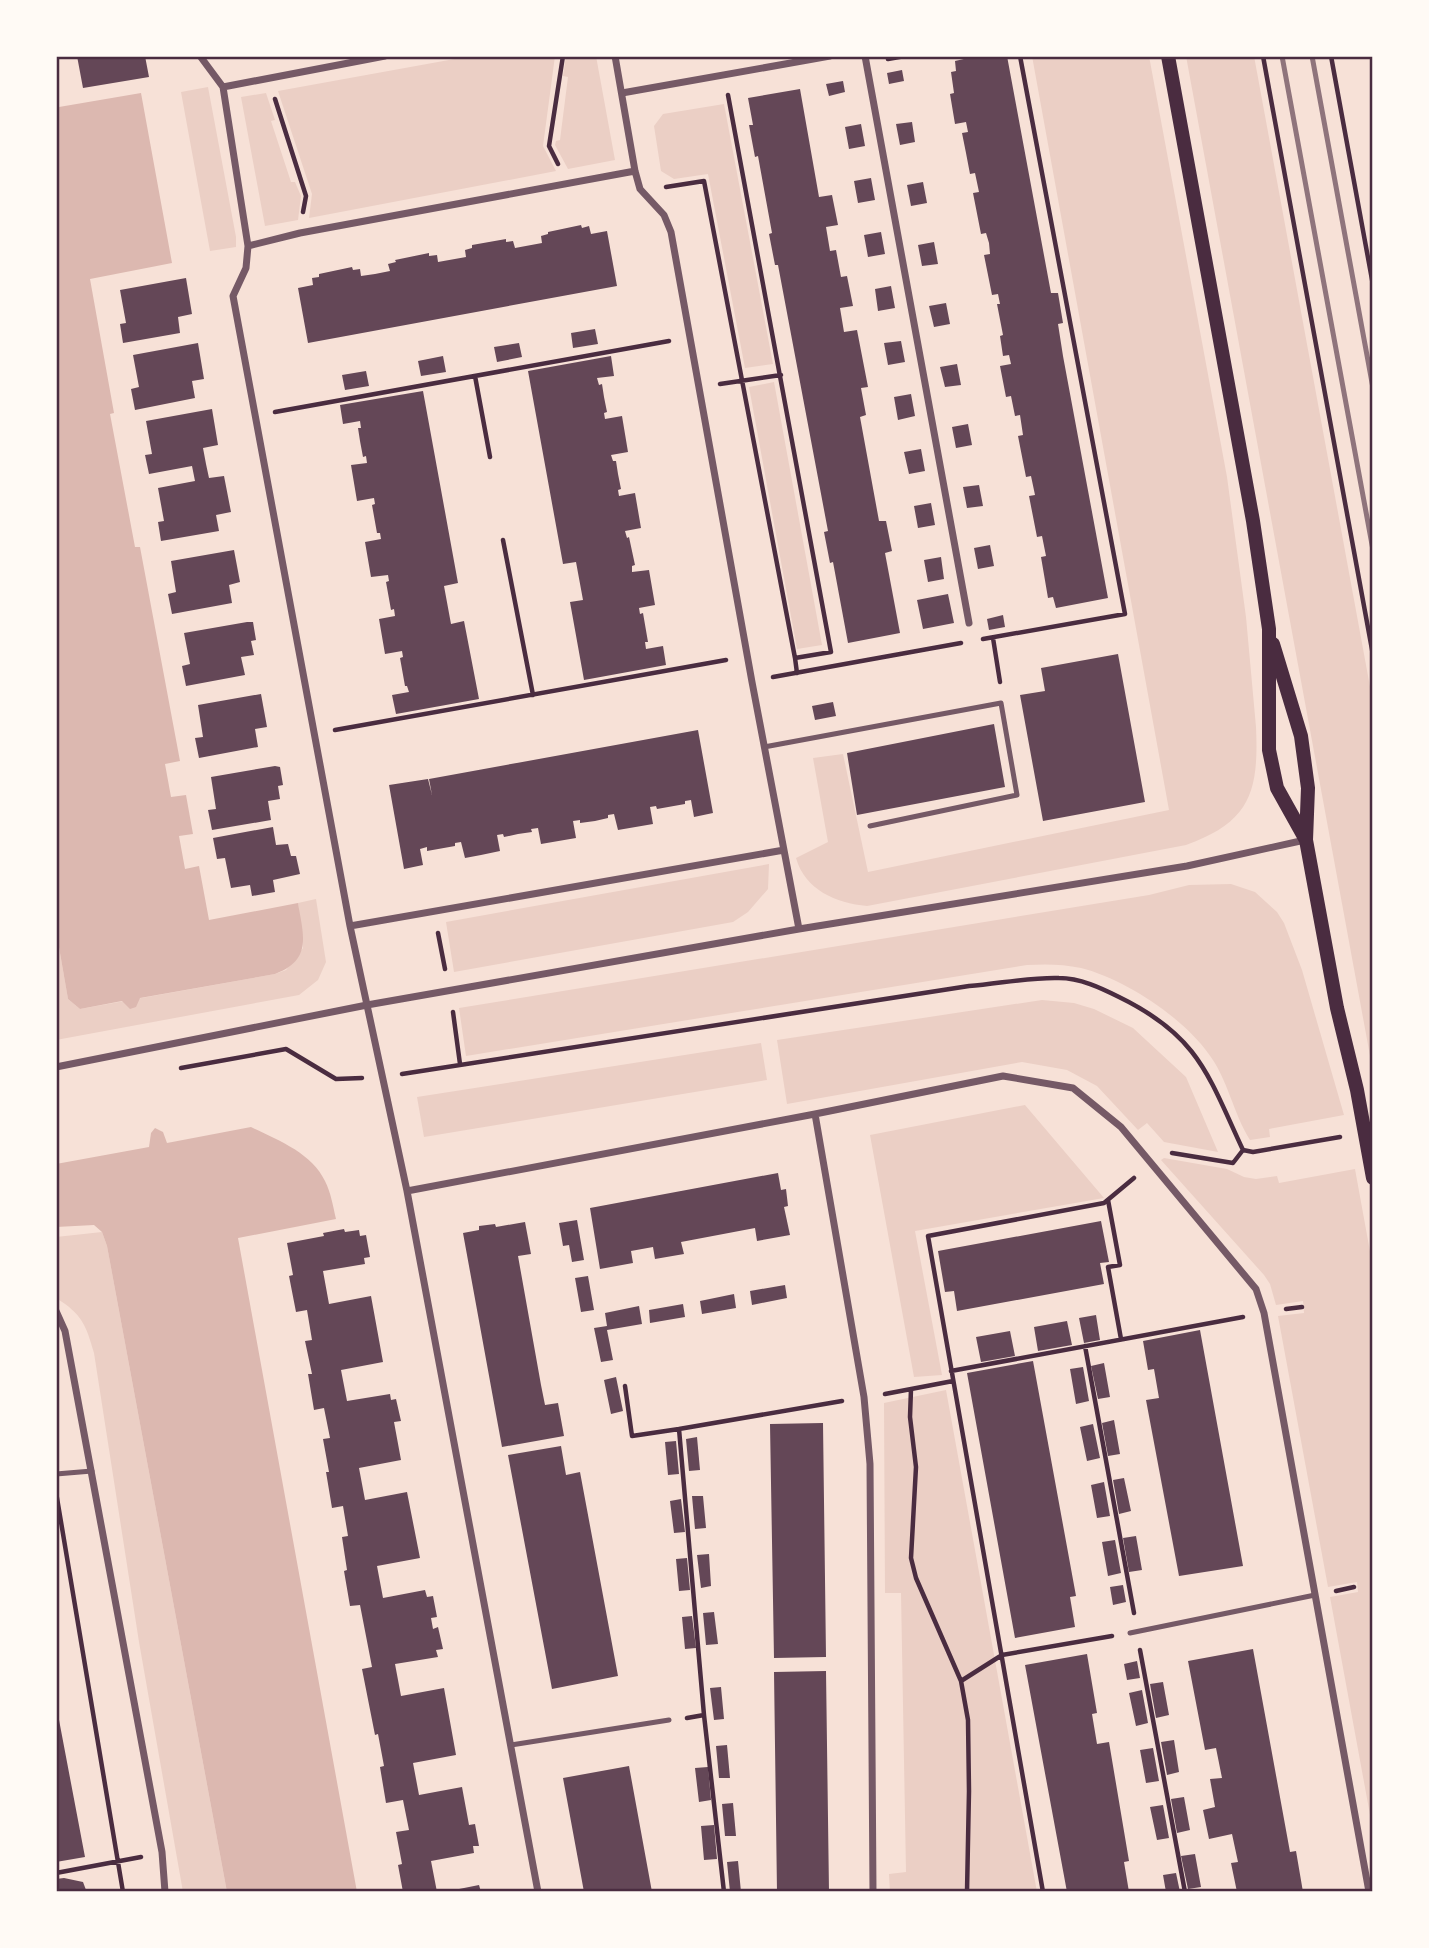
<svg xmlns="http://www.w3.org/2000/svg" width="1429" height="1948" font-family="'PT Sans',sans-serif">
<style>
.green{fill:#ebcfc5}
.water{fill:#dcb8b0}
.building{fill:#644757}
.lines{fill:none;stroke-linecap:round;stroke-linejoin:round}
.path{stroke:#4a2c40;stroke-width:4.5}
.service{stroke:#755966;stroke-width:5}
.minor{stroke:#755966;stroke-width:7}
.secondary{stroke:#4a2c40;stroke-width:14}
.rail{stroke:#8f747c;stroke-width:5}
.neatline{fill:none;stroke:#4a2c40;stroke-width:2.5}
</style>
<rect width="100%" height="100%" fill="#f7e1d7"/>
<!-- green -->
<path class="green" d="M471,56H555L543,146L556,171L309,218L312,194L278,91Z
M566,56H596L615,160L568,169L555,145L556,141L560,140L568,77L563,76Z
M1032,56H1149L1227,477L1246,617L1256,727C1259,792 1250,822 1186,845L867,906C836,903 805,890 796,858L828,842L813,758L843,754L868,872L1169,810Z
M1186,56H1254L1373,703V1072Z
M208,87L236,237V247L210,251L181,92Z
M266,93L275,120L271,121L291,182H295L301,196L298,220L265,226L241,97Z
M724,104L773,364L745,368L708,174L674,179L661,171L654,126L663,114Z
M774,382L822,645L797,649L749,387Z
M769,864L768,889L748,912L733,922L454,972L446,922Z
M1231,884L1255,892L1277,912L1284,923L1302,970L1344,1115L1269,1129L1270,1137L1250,1140C1233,1113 1228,1079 1208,1053C1182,1017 1125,979 1081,968C1063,964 1045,964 1027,965L466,1056L459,1008L1149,895L1189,885Z
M316,899L326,962L318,980L299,995L56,1040V930L68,999L80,1009L275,974L286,970L303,948L298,903Z
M1042,1000L1074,1003L1094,1009L1133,1028L1186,1077L1218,1152L1164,1142L1147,1123L1138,1130L1097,1086L1067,1070L1022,1062L787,1104L777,1040Z
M761,1043L767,1080L424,1137L417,1097Z
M1025,1105L1104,1198L915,1231L942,1375L914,1377L870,1135Z
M1164,1158L1227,1169L1244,1177L1256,1179L1277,1176L1279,1183L1355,1169L1373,1268V1831L1330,1597L1358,1592L1357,1582L1328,1587L1278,1316L1304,1313L1303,1301L1276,1305L1270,1284L1264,1275L1161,1160Z
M102,1232L107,1246L227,1892H183L139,1642L94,1353C86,1325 82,1314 56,1298V1237Z
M946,1390L1037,1892H890L889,1874L906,1872L901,1593H885L884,1403Z"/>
<!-- water -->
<path class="water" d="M56,93L59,107L141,93L172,263L90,279L114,413L110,414L135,547H140L180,761L165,764L171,797L186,795L193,834L179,836L185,869L199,866L209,920L298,903C303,934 313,960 275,974L140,998L136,1007L130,1009L122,1001L80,1009L68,999L56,930Z
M251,1127C278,1140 312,1153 325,1181C331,1193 333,1206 336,1219L238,1238L357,1892H227L107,1246L102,1232L94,1225L56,1227V1164L149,1147L151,1133L155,1128L163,1132L167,1143Z"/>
<!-- building -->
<path class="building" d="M77,56H145L149,77L83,88Z
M977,56H1007L1051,293H1058L1063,323L1058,324L1063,356L1108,598L1056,608L1053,597L1048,598L1041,557L1046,556L1042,536L1037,537L1029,496L1035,495L1031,476L1026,477L1018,436L1023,435L1020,415L1015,416L1011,396L1006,397L1000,366L1011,364L1009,355L1003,356L1000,336L1003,335L997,304H1000L998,294L992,295L984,255L990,254L989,243L986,233L981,234L973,193L979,192L975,173L970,174L966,153L962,133L968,132L966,122L955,124L950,94L954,93L951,72L956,71L955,61Z
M902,70L904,81L889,84L887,73Z
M843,81L845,92L829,96L826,84Z
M800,89L819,197L832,195L838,225L826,227L830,251L836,250L841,277L847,276L853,306L840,308L844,332L857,330L868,387L861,388L866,415L860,417L879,521H886L892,551L885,553L900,633L848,643L833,562L830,563L824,532L828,531L778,265H775L769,234L772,233L758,156L755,157L749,125H753L748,98Z
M912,122L915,142L900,145L896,124Z
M861,124L865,146L849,149L845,127Z
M871,178L875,200L858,203L854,181Z
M923,182L927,203L911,206L907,185Z
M581,225L582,228L589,226L591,234L607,231L617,286L308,343L298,288L313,285L312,278L319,277V274L352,267L353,270L360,269L361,276L375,274L390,271L388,264L396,262L395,260L429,253V256L437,255L438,262L466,257L465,250L472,248V245L506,239V242L513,241L515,248L542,243L541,236L548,234V232Z
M881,232L885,254L868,257L864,235Z
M934,242L938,264L922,266L918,245Z
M186,278L192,314L178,317L180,333L123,343L120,324L126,323L120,290Z
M891,286L895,308L878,311L875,289Z
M946,303L950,324L934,327L929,306Z
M595,329L598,344L573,348L571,333Z
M901,341L905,362L888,365L884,343Z
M198,343L204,379L192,381L195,398L135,410L131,389L139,387L133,355Z
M519,343L522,357L497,362L494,347Z
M443,356L446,372L421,376L418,361Z
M611,356L614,376L597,378L599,385L602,384L604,397L607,412L604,413L605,419L622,416L628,452L611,455L613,461H616L618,474L621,489L618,490L619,496L635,493L641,528L625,531L627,538L629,537L635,565L632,566V572L649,570L655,605L639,608L640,614L643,613L648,642H645L646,649L663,646L666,665L584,680L570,602L583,600L576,562L563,564L528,371Z
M957,364L961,385L945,387L940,367Z
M366,371L369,386L345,390L342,375Z
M423,391L458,583L444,586L451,624L464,621L479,699L396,714L392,695L409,692L407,686H405L400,658L403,657L402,651L385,654L379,619L395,616L394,609L391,610L386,582L389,581L388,575L371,577L365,542L381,539L380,533H377L372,505L375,504L374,498L357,501L351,465L367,463L366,456L363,457L360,441L358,428H361L360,421L343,424L340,405Z
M911,394L915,416L898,420L894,397Z
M212,409L218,445L203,448L206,464L209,478L224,476L231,512L216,515L219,531L161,541L158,522L164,521L158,488L195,481L192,466L149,474L145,455L152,454L146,421Z
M968,424L972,445L956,448L952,427Z
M921,449L925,471L909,474L904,452Z
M979,485L983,506L967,508L963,487Z
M931,503L935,525L918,528L914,506Z
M990,545L994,566L978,569L974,548Z
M234,550L240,582L229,585L232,603L172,614L168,594L176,592L171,561Z
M941,557L944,579L928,582L924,560Z
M948,594L954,623L923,629L917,600Z
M1003,615L1005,627L989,630L987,619Z
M247,622H253L256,640L251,641L254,655L241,657L245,675L186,686L182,666L190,664L184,633Z
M1118,654L1145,802L1043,821L1020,695L1045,691L1041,668Z
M261,694L267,727L255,729L258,747L199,758L195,738L203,737L198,705Z
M833,702L836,716L815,720L812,706Z
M994,724L1005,787L857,815L847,753Z
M698,730L713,813L694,817L691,800L685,801V804L657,809L656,806L650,807L653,824L618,830L614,814L608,815V818L595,821L580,823V820L573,821L576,838L541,844L538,828L531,829L532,832L518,834L504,837L503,834L497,835L500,851L481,855L465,858L461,842L455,843V846L427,851V847L420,849L423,865L404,869L389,785L428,779L432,795L429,779Z
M275,766L280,767L283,785L278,786L280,799L268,801L271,820L212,830L208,810L216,809L211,777Z
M273,827L276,845L288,844L291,856H296L300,874L273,880L275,892L252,896L250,885L231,888L225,858L217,859L213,838Z
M778,1173L781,1190L786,1189L788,1206L784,1207L790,1235L757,1241L755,1228L681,1242L684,1254L655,1259L653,1247L631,1251L633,1263L600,1269L590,1208Z
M577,1220L584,1260L572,1262L569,1245L563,1246L559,1223Z
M1101,1221L1109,1262L1100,1263L1104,1284L957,1311L954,1291L945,1292L938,1251Z
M525,1222L531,1254L518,1256L541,1385L545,1405L558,1403L564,1436L502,1447L463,1233L479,1230V1226L495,1224L496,1227Z
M344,1229L345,1232L359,1230L360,1236L366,1235L370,1257L364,1258L365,1264L323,1271L329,1304L371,1296L383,1362L341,1370L347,1401L390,1394L391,1400L396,1399L401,1421L394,1422L401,1460L359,1468L365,1500L407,1492L420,1558L377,1566L383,1598L425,1590L427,1597L433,1596L437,1617L431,1618L433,1629L438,1627L443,1649L436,1650L438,1657L395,1664L401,1696L444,1688L456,1755L413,1763L419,1795L462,1787L469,1825L475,1824L479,1846H473L474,1853L431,1861L437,1892H403L398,1865L402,1864L396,1832L409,1830L403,1800L386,1803L380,1767L384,1766L378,1734L375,1735L362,1669L372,1667L360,1605L350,1606L344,1571L347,1570L342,1537L348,1536L343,1506L332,1508L326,1472H329L323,1439L330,1438L324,1408L314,1410L308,1374H312L305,1341L312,1340L307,1310L296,1312L289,1276L293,1275L287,1243L324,1236L323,1233Z
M588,1276L594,1310L581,1312L575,1278Z
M785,1285L787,1298L752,1305L750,1291Z
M734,1294L736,1308L702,1314L700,1301Z
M683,1304L685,1317L650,1323L649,1310Z
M639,1306L642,1324L607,1330L613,1360L601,1362L594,1328L607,1326L605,1313Z
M1096,1315L1100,1340L1084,1343L1079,1318Z
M1067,1321L1072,1345L1038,1351L1034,1327Z
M1200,1330L1243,1566L1179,1576L1146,1400L1159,1398L1154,1369L1148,1370L1143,1341Z
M1010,1331L1015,1356L981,1362L976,1337Z
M1033,1361L1076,1596L1070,1597L1075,1627L1015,1638L967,1373Z
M1104,1363L1110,1397L1098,1399L1091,1366Z
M1083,1367L1089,1401L1076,1404L1070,1369Z
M616,1377L623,1411L611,1414L604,1380Z
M1114,1420L1120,1454L1108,1456L1102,1423Z
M823,1423L826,1657L774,1658L770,1424Z
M1093,1424L1100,1458L1087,1461L1080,1427Z
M697,1437L700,1470L689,1471L686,1439Z
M676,1441L679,1474L668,1475L665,1442Z
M561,1446L566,1475L580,1472L618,1676L552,1689L508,1455Z
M1124,1478L1131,1511L1119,1514L1113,1480Z
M1104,1482L1110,1516L1097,1518L1091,1485Z
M692,1496H703L706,1528L695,1529Z
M681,1499L685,1532L674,1533L670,1501Z
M1136,1536L1142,1570L1129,1572L1123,1538Z
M1115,1540L1121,1573L1108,1576L1102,1542Z
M709,1554L711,1586L701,1588L697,1555Z
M687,1558L690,1590L679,1591L676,1559Z
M1123,1585L1126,1602L1113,1605L1110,1587Z
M714,1612L718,1644L706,1645L703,1613Z
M692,1616L696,1648L685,1649L682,1617Z
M1253,1649L1290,1852L1296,1851L1303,1892H1237L1231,1863L1238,1862L1232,1834L1209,1839L1203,1810L1215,1807L1210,1779L1222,1778L1216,1748L1205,1750L1188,1661Z
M1087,1654L1097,1713L1092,1714L1097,1744L1109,1742L1129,1861L1124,1862L1129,1892H1067L1025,1665Z
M1137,1661L1140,1678L1127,1680L1124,1664Z
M826,1671L829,1892H777L774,1672Z
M1163,1682L1169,1715L1156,1718L1150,1684Z
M721,1687L724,1719L714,1720L710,1688Z
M1142,1690L1148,1723L1136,1726L1129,1693Z
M56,1704L85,1857L56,1862Z
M1174,1740L1179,1772L1167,1775L1161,1742Z
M727,1745L730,1778H719L716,1746Z
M1153,1748L1159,1781L1146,1783L1140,1750Z
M629,1766L652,1892H584L563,1778Z
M708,1767L711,1800L699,1802L695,1768Z
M1184,1797L1190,1830L1177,1833L1171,1799Z
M733,1803L736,1836H725L722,1804Z
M1163,1805L1169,1838L1157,1840L1150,1807Z
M714,1825L717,1859L704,1860L701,1826Z
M1195,1854L1201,1887L1188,1889L1181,1856Z
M738,1861L741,1892H730L727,1862Z
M1176,1873L1180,1892H1166L1163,1875Z
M64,1878L83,1882L86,1890L56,1892V1879Z
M479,1885L481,1892H449V1891Z"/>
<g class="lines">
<!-- path -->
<path class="path" d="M1263,56L1373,655
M1331,56L1373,285
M888,59L905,56
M728,95L831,652L795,658L797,673
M275,99L306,196L303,212
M558,164L549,146L563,56
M666,187L704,181L795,658
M475,376L490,457
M720,384L781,375
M275,412L669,341
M503,540L533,695
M993,638L1000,682
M983,639L1125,614L1020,56
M773,677L961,643
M335,730L726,660
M438,933L445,969
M453,1012L460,1064
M181,1068L286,1049L336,1079L362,1078
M402,1074L969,986C998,984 1029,977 1059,978C1080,978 1101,988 1119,997C1199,1036 1208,1075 1243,1150L1253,1152L1340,1137
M1172,1153L1233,1163L1243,1150
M1108,1200L1120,1265L1108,1267L1121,1339
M1286,1309L1302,1307
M1085,1346L1134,1613
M951,1371L1243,1317
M625,1386L632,1436L679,1429L704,1715L724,1892
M911,1389L910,1417L916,1467L911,1558L916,1578L961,1681L968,1720L969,1791L967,1892
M885,1394L953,1381
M679,1429L842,1401
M56,1492L123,1892
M1336,1591L1354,1587
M1140,1650L1185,1892
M961,1681L1002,1655L1112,1636
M687,1718L704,1715
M56,1873L141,1857
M1043,1892L928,1236L1104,1203L1134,1178"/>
<!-- service -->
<path class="service" d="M764,747L1001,703L1017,795L870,826
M56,1474L92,1471
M1130,1633L1315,1595
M511,1745L669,1720"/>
<!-- minor -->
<path class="minor" d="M200,56L223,87L248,246L246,268L233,296L350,926L407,1191L538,1892
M615,56L635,171L640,189L664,215L671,232L752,682L799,929
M865,56L969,623
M223,87L385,56
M622,93L830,56
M248,246L300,233L635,171
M350,926L784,850
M56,1067L367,1005L799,929L1187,866L1305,840
M815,1114L864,1397L870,1464L873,1892
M407,1191L815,1114L1003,1076L1073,1088L1121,1127L1256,1289L1264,1313L1369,1892
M56,1311L65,1331L162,1852L165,1892"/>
<!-- secondary -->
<path class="secondary" d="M1168,56L1253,521L1269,629V750L1277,788L1306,840
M1273,644L1301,736L1308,788L1306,840L1337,1008L1357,1090L1373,1178"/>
<!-- rail -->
<path class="rail" d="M1282,56L1373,550
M1312,56L1373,388"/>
</g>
<!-- border -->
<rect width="1429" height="1948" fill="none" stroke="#fffaf5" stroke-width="116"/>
<rect x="58" y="58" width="1313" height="1832" class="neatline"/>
</svg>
